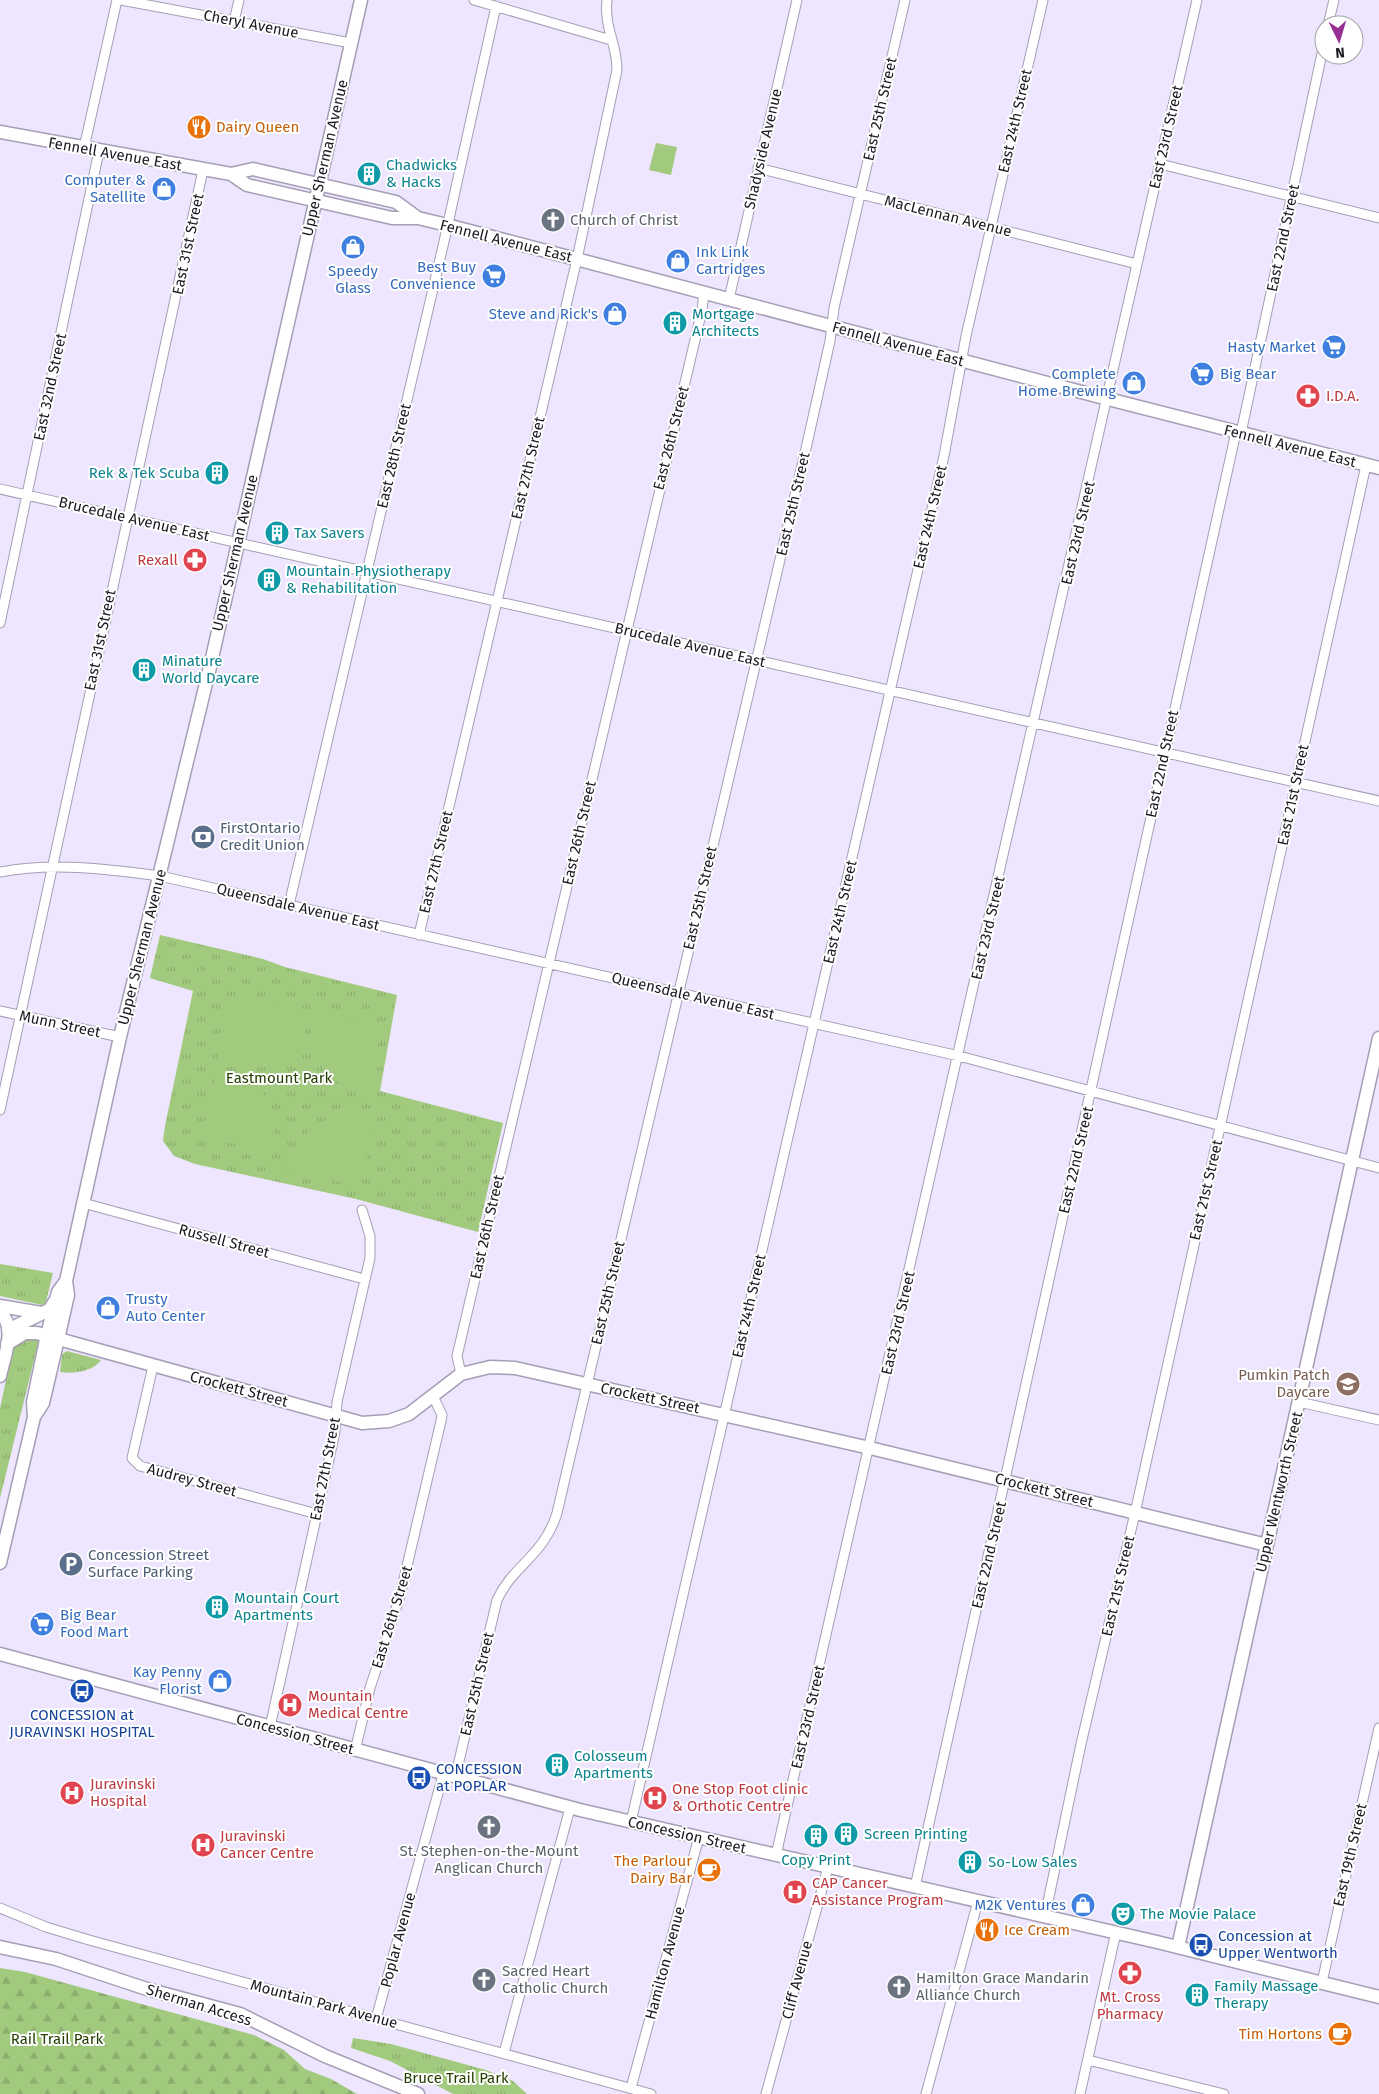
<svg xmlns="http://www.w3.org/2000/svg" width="1379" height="2094" font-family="'Fira Sans',sans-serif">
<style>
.grass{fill:url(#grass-tufts)}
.forest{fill:url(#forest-firs)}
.pitch{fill:#a2ca7f}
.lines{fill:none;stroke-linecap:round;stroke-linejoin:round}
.street-casing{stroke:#a59eb5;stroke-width:11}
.secondary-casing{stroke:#a59eb5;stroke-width:15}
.street{stroke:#fff;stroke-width:9}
.secondary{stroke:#fff;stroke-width:12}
.labels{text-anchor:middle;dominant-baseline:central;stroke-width:4;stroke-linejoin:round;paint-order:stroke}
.street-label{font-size:15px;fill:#1a1820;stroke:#fff}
.food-label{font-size:15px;fill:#c56008;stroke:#fff;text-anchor:start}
.culture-label{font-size:15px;fill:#0d838f;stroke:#fff;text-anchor:start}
.shop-label{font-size:15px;fill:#366cbe;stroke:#fff;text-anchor:end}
.worship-label{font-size:15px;fill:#5b616d;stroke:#fff;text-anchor:start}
.health-label{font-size:15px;fill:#be3a42;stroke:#fff;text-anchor:start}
.service-label{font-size:15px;fill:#4e5e75;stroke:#fff;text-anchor:start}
.park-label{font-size:15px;fill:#243f01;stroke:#fff}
.education-label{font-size:15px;fill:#785e54;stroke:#fff;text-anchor:end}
.transit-label{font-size:15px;fill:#164399;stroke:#fff;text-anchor:start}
</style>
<defs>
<pattern id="grass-tufts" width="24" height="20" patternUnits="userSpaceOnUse" patternTransform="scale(1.25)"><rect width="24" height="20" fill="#a2ca7f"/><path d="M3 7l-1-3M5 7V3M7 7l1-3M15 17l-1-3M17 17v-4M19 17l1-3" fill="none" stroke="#8bad6d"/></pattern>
<pattern id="forest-firs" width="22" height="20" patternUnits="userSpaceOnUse" patternTransform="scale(1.25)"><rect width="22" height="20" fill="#a2ca7f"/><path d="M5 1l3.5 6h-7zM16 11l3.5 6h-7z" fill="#8bad6d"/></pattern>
</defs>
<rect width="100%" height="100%" fill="#eee6fe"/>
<!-- grass -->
<path class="grass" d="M160,935L263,959L285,967L397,995L380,1091L503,1123L478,1232L356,1199L195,1164L174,1156L163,1141L165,1126L193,991L150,978Z
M0,1264L53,1273L46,1302L42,1305L0,1296Z
M28,1338L39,1340L0,1498V1408L13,1348L18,1343Z
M67,1351L101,1360C93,1372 72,1374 60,1372L62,1354Z
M353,2038L391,2044L486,2070L513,2081L527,2094H453L390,2061L351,2048Z"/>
<!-- forest -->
<path class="forest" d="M0,1968L25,1972L254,2035L284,2050L305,2069L331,2079L357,2094H0Z"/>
<!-- pitch -->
<path class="pitch" d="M656,143L677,147L671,175L649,170Z
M240,995L311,1012C308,1020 306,1034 301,1041C278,1070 249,1069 217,1066L230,1000Z
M314,1012L377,1020L381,1026L370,1096C320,1079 312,1064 314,1012Z
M217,1067L248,1077L268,1099L275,1126L269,1151L207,1138L204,1131Z
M342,1114H373L363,1180L356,1185L287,1171C298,1134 308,1128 342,1114Z"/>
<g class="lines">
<defs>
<path id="street" d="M121,0L351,43
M474,0L611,40
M234,21L239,0
M1328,25L1334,0
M84,148L117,0
M1160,164L1379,218
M758,168L1137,264
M729,299L797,0
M1241,433L1324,44
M0,489L1379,801
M0,623L99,151
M0,872C54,862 106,869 160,876L959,1056L1379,1168
M289,905L443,246L496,6
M419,935L577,259L617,70C617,43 604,29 607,0
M0,1011L120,1037
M0,1110L203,170
M83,1203L364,1279
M153,1366L132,1458L140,1466L317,1514
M461,1374L457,1356L702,310L704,292
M1299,1402L1379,1420
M270,1727L335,1432L337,1402L370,1258V1236L362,1210
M355,1751L370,1688L400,1596L441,1421L442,1415L433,1396
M455,1778L497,1600C513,1565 544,1556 557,1513L807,444L830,341L834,308L905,0
M631,1822L944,456L966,336L1043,0
M776,1855L1197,0
M915,1887L1236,432
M0,1908L46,1927L89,1940L651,2094
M1045,1916L1081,1744L1135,1513L1366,465
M1322,1982L1379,1728
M376,2019L443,1775
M504,2053L570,1808
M1088,2060L1224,2094
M631,2088L699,1837
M766,2094L828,1867
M926,2094L978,1901
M1080,2094L1116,1932"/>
<path id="secondary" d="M0,132L231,174L253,169L396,202L418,218
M231,174L247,185L392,218H418L447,225L1108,399L1379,468
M0,1306L41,1313
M0,1312C17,1327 4,1357 0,1376
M7,1344L25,1333H37L362,1423L389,1421L409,1414L461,1374L490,1367L515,1368L870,1448L1267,1545
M7,1344L16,1326L49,1310L55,1301
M34,1417L43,1403L58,1339L68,1295L66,1281L120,1037L210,667L361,0
M0,1563L34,1417L33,1402L47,1335L58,1292L66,1281
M0,1654L580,1810L1157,1942L1379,1997
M0,1947L56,1959L147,1989L240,2014L325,2056L418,2094
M1178,1947L1379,1038"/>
</defs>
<!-- street casing -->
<use href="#street" class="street-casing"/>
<!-- secondary casing -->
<use href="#secondary" class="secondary-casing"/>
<!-- street -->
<use href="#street" class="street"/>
<!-- secondary -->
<use href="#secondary" class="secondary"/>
</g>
<!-- icons -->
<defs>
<symbol id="restaurant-disc" viewBox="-11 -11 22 22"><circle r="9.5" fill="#e8710a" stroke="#fff"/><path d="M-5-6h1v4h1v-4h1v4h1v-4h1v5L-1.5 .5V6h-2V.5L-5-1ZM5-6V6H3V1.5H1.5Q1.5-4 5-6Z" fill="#fff"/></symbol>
<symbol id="building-disc" viewBox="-11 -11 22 22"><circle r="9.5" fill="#0f9aa8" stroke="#fff"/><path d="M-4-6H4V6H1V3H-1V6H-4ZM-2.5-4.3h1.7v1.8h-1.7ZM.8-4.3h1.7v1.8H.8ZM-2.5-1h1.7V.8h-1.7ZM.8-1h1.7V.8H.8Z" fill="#fff"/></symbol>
<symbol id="shop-disc" viewBox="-11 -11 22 22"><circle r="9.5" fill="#3f7fe0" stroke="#fff"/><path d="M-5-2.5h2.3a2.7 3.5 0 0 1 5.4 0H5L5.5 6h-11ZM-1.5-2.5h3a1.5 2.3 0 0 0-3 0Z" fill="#fff"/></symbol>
<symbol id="church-disc" viewBox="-11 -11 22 22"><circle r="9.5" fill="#6b7280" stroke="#fff"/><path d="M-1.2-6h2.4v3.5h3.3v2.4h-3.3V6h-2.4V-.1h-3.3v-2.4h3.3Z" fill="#fff"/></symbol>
<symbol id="supermarket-disc" viewBox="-11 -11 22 22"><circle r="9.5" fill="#3f7fe0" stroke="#fff"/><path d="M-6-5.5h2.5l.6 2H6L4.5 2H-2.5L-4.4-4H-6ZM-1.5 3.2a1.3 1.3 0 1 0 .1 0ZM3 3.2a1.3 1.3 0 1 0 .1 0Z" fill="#fff"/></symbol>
<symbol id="pharmacy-disc" viewBox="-11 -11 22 22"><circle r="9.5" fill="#e0444e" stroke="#fff"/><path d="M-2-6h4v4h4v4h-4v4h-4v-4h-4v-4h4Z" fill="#fff"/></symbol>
<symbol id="bank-disc" viewBox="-11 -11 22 22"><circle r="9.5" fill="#5c6f8a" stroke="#fff"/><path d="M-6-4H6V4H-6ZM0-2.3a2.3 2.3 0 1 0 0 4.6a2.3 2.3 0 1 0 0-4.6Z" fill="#fff"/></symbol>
<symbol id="school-disc" viewBox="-11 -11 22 22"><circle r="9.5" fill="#8d6e63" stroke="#fff"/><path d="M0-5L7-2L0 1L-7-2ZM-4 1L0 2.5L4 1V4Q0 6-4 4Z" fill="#fff"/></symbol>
<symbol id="parking-disc" viewBox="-11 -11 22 22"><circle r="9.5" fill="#5c6f8a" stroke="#fff"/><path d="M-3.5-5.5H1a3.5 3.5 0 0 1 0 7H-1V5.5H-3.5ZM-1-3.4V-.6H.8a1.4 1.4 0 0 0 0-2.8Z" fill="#fff"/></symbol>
<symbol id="bus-disc" viewBox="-11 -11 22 22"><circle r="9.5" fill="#1a4fb4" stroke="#fff"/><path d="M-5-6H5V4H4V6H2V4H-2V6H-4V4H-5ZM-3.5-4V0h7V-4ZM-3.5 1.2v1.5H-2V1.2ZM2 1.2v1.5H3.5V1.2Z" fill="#fff"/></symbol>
<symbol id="hospital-disc" viewBox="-11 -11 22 22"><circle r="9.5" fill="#e0444e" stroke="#fff"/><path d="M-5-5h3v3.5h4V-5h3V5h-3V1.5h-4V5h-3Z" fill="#fff"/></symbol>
<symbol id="cafe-disc" viewBox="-11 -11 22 22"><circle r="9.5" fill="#e8710a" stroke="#fff"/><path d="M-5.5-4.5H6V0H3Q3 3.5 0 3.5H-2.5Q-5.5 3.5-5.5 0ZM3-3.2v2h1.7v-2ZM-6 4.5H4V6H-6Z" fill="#fff"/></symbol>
<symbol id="theatre-disc" viewBox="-11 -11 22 22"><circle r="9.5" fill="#0f9aa8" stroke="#fff"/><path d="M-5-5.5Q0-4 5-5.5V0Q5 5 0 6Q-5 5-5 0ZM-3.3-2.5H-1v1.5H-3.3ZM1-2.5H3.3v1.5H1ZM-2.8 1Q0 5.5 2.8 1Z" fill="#fff"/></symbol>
</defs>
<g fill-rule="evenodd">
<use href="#restaurant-disc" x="185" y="113" width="28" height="28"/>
<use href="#building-disc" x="355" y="160" width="28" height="28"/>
<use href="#shop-disc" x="150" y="175" width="28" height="28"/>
<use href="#church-disc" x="539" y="206" width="28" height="28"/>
<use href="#shop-disc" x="339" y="233" width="28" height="28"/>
<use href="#shop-disc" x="664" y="247" width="28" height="28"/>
<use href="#supermarket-disc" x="480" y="262" width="28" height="28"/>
<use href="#shop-disc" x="601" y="300" width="28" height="28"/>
<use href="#building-disc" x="661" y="309" width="28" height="28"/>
<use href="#supermarket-disc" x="1320" y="333" width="28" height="28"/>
<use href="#supermarket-disc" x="1188" y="360" width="28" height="28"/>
<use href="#shop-disc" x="1120" y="369" width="28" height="28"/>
<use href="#pharmacy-disc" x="1294" y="382" width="28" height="28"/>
<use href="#building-disc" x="203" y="459" width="28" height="28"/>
<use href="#building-disc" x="263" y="519" width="28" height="28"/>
<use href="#pharmacy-disc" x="181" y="546" width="28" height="28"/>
<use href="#building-disc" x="255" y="566" width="28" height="28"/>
<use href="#building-disc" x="130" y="656" width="28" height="28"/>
<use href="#bank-disc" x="189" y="823" width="28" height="28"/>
<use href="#shop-disc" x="94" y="1294" width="28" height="28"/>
<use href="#school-disc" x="1334" y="1370" width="28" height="28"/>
<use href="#parking-disc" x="57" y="1550" width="28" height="28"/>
<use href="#building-disc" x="203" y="1593" width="28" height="28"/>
<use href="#supermarket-disc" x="28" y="1610" width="28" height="28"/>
<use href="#shop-disc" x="206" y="1667" width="28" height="28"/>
<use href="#bus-disc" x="68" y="1677" width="28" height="28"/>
<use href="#hospital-disc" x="276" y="1691" width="28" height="28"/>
<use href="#building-disc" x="543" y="1751" width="28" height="28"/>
<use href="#bus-disc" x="405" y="1764" width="28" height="28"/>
<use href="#hospital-disc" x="58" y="1779" width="28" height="28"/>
<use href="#hospital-disc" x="641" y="1784" width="28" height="28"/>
<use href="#church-disc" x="475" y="1813" width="28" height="28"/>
<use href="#building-disc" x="832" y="1820" width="28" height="28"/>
<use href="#building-disc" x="802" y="1822" width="28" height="28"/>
<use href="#hospital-disc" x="189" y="1831" width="28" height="28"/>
<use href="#building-disc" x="956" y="1848" width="28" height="28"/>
<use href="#cafe-disc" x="695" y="1856" width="28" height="28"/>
<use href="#hospital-disc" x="781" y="1878" width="28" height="28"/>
<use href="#shop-disc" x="1069" y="1891" width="28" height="28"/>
<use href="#theatre-disc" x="1109" y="1900" width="28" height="28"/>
<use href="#restaurant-disc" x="973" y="1916" width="28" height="28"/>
<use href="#bus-disc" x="1187" y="1931" width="28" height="28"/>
<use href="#pharmacy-disc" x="1116" y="1959" width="28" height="28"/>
<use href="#church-disc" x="470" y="1966" width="28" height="28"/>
<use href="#church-disc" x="885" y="1973" width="28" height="28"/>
<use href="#building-disc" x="1183" y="1981" width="28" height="28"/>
<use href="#cafe-disc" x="1326" y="2020" width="28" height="28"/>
</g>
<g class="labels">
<!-- street labels -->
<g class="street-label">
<text transform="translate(251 24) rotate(11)">Cheryl Avenue</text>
<text transform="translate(880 109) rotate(-77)">East 25th Street</text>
<text transform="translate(1015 121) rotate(-77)">East 24th Street</text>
<text transform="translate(1166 137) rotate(-77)">East 23rd Street</text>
<text transform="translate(763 149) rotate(-77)">Shadyside Avenue</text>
<text transform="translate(115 154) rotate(10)">Fennell Avenue East</text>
<text transform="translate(325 158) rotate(-77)">Upper Sherman Avenue</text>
<text transform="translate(948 216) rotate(14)">MacLennan Avenue</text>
<text transform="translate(1283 238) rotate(-78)">East 22nd Street</text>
<text transform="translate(506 241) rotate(14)">Fennell Avenue East</text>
<text transform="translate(188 244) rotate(-78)">East 31st Street</text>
<text transform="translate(898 344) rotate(15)">Fennell Avenue East</text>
<text transform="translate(50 387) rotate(-78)">East 32nd Street</text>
<text transform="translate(671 438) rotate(-76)">East 26th Street</text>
<text transform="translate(1290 446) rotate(14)">Fennell Avenue East</text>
<text transform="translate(394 456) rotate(-77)">East 28th Street</text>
<text transform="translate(528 468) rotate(-77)">East 27th Street</text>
<text transform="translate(793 504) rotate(-77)">East 25th Street</text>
<text transform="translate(930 517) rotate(-77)">East 24th Street</text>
<text transform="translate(134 519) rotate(13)">Brucedale Avenue East</text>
<text transform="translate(1078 533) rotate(-77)">East 23rd Street</text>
<text transform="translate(235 553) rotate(-77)">Upper Sherman Avenue</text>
<text transform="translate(100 640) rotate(-78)">East 31st Street</text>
<text transform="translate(690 645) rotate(13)">Brucedale Avenue East</text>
<text transform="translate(1162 764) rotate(-78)">East 22nd Street</text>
<text transform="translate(1293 795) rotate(-78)">East 21st Street</text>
<text transform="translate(579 833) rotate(-77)">East 26th Street</text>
<text transform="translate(436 862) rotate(-77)">East 27th Street</text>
<text transform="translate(700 898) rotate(-77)">East 25th Street</text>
<text transform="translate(298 907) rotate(13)">Queensdale Avenue East</text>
<text transform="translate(840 912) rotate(-77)">East 24th Street</text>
<text transform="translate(988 928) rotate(-77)">East 23rd Street</text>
<text transform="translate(142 947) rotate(-76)">Upper Sherman Avenue</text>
<text transform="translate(693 996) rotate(13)">Queensdale Avenue East</text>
<text transform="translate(60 1024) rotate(12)">Munn Street</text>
<text transform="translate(1076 1160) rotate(-77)">East 22nd Street</text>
<text transform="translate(1206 1190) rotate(-77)">East 21st Street</text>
<text transform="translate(487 1227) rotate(-77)">East 26th Street</text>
<text transform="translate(224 1241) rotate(15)">Russell Street</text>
<text transform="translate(608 1293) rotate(-77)">East 25th Street</text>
<text transform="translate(749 1306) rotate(-77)">East 24th Street</text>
<text transform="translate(898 1323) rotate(-77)">East 23rd Street</text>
<text transform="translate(239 1389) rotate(15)">Crockett Street</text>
<text transform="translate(650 1398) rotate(12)">Crockett Street</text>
<text transform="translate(325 1469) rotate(-79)">East 27th Street</text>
<text transform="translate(192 1480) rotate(15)">Audrey Street</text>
<text transform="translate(1044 1490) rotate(14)">Crockett Street</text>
<text transform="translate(1279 1492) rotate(-77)">Upper Wentworth Street</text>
<text transform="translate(989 1555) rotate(-77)">East 22nd Street</text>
<text transform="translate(1118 1586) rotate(-77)">East 21st Street</text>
<text transform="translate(392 1617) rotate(-73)">East 26th Street</text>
<text transform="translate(477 1684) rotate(-77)">East 25th Street</text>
<text transform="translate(808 1717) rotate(-77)">East 23rd Street</text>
<text transform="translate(295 1734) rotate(15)">Concession Street</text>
<text transform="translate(687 1835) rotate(13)">Concession Street</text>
<text transform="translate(1350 1855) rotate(-77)">East 19th Street</text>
<text transform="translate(398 1940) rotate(-75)">Poplar Avenue</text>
<text transform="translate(665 1963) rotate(-75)">Hamilton Avenue</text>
<text transform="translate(797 1980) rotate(-75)">Cliff Avenue</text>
<text transform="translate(324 2004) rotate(15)">Mountain Park Avenue</text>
<text transform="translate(199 2005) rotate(17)">Sherman Access</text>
</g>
<!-- food labels -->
<g class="food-label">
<text x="216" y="127">Dairy Queen</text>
<text x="692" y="1861" text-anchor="end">The Parlour<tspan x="692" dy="17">Dairy Bar</tspan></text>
<text x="1004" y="1930">Ice Cream</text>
<text x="1322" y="2034" text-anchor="end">Tim Hortons</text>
</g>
<!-- culture labels -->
<g class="culture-label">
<text x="386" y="165">Chadwicks<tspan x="386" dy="17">&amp; Hacks</tspan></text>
<text x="692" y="314">Mortgage<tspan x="692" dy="17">Architects</tspan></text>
<text x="200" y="473" text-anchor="end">Rek &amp; Tek Scuba</text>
<text x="294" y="533">Tax Savers</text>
<text x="286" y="571">Mountain Physiotherapy<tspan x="286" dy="17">&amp; Rehabilitation</tspan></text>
<text x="162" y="661">Minature<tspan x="162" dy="17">World Daycare</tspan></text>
<text x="234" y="1598">Mountain Court<tspan x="234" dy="17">Apartments</tspan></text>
<text x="574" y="1756">Colosseum<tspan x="574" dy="17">Apartments</tspan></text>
<text x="864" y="1834">Screen Printing</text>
<text x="816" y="1860" text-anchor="middle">Copy Print</text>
<text x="988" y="1862">So-Low Sales</text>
<text x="1140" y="1914">The Movie Palace</text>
<text x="1214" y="1986">Family Massage<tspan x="1214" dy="17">Therapy</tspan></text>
</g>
<!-- shop labels -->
<g class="shop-label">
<text x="146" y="180">Computer &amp;<tspan x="146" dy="17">Satellite</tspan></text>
<text x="696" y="252" text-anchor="start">Ink Link<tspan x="696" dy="17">Cartridges</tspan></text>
<text x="476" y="267">Best Buy<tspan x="476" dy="17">Convenience</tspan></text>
<text x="353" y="271" text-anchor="middle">Speedy<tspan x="353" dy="17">Glass</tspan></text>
<text x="598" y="314">Steve and Rick's</text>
<text x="1316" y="347">Hasty Market</text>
<text x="1116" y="374">Complete<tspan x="1116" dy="17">Home Brewing</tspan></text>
<text x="1220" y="374" text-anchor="start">Big Bear</text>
<text x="126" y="1299" text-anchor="start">Trusty<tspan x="126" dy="17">Auto Center</tspan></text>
<text x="60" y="1615" text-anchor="start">Big Bear<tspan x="60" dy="17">Food Mart</tspan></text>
<text x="202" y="1672">Kay Penny<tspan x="202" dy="17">Florist</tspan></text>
<text x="1066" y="1905">M2K Ventures</text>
</g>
<!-- worship labels -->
<g class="worship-label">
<text x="570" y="220">Church of Christ</text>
<text x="489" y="1851" text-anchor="middle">St. Stephen-on-the-Mount<tspan x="489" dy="17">Anglican Church</tspan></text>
<text x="502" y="1971">Sacred Heart<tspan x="502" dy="17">Catholic Church</tspan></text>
<text x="916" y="1978">Hamilton Grace Mandarin<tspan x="916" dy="17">Alliance Church</tspan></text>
</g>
<!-- health labels -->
<g class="health-label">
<text x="1326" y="396">I.D.A.</text>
<text x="178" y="560" text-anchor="end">Rexall</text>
<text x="308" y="1696">Mountain<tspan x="308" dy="17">Medical Centre</tspan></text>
<text x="90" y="1784">Juravinski<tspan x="90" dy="17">Hospital</tspan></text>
<text x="672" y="1789">One Stop Foot clinic<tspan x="672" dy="17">&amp; Orthotic Centre</tspan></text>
<text x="220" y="1836">Juravinski<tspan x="220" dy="17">Cancer Centre</tspan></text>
<text x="812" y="1883">CAP Cancer<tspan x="812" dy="17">Assistance Program</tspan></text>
<text x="1130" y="1997" text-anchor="middle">Mt. Cross<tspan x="1130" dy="17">Pharmacy</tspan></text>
</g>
<!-- service labels -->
<g class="service-label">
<text x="220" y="828">FirstOntario<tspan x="220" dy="17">Credit Union</tspan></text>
<text x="88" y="1555">Concession Street<tspan x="88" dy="17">Surface Parking</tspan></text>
</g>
<!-- park labels -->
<g class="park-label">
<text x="279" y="1078">Eastmount Park</text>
<text x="57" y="2039">Rail Trail Park</text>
<text x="456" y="2078">Bruce Trail Park</text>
</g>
<!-- education labels -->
<g class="education-label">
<text x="1330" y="1375">Pumkin Patch<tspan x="1330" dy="17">Daycare</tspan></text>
</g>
<!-- transit labels -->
<g class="transit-label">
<text x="82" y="1715" text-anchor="middle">CONCESSION at<tspan x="82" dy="17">JURAVINSKI HOSPITAL</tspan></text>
<text x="436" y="1769">CONCESSION<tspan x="436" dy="17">at POPLAR</tspan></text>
<text x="1218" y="1936">Concession at<tspan x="1218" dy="17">Upper Wentworth</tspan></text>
</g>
</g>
<!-- north arrow -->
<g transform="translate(1339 40) rotate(175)"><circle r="24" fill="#ffffff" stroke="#a3a3a6"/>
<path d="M0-4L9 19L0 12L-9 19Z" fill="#952f94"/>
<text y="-8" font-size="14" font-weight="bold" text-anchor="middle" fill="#1a1820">N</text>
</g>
</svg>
